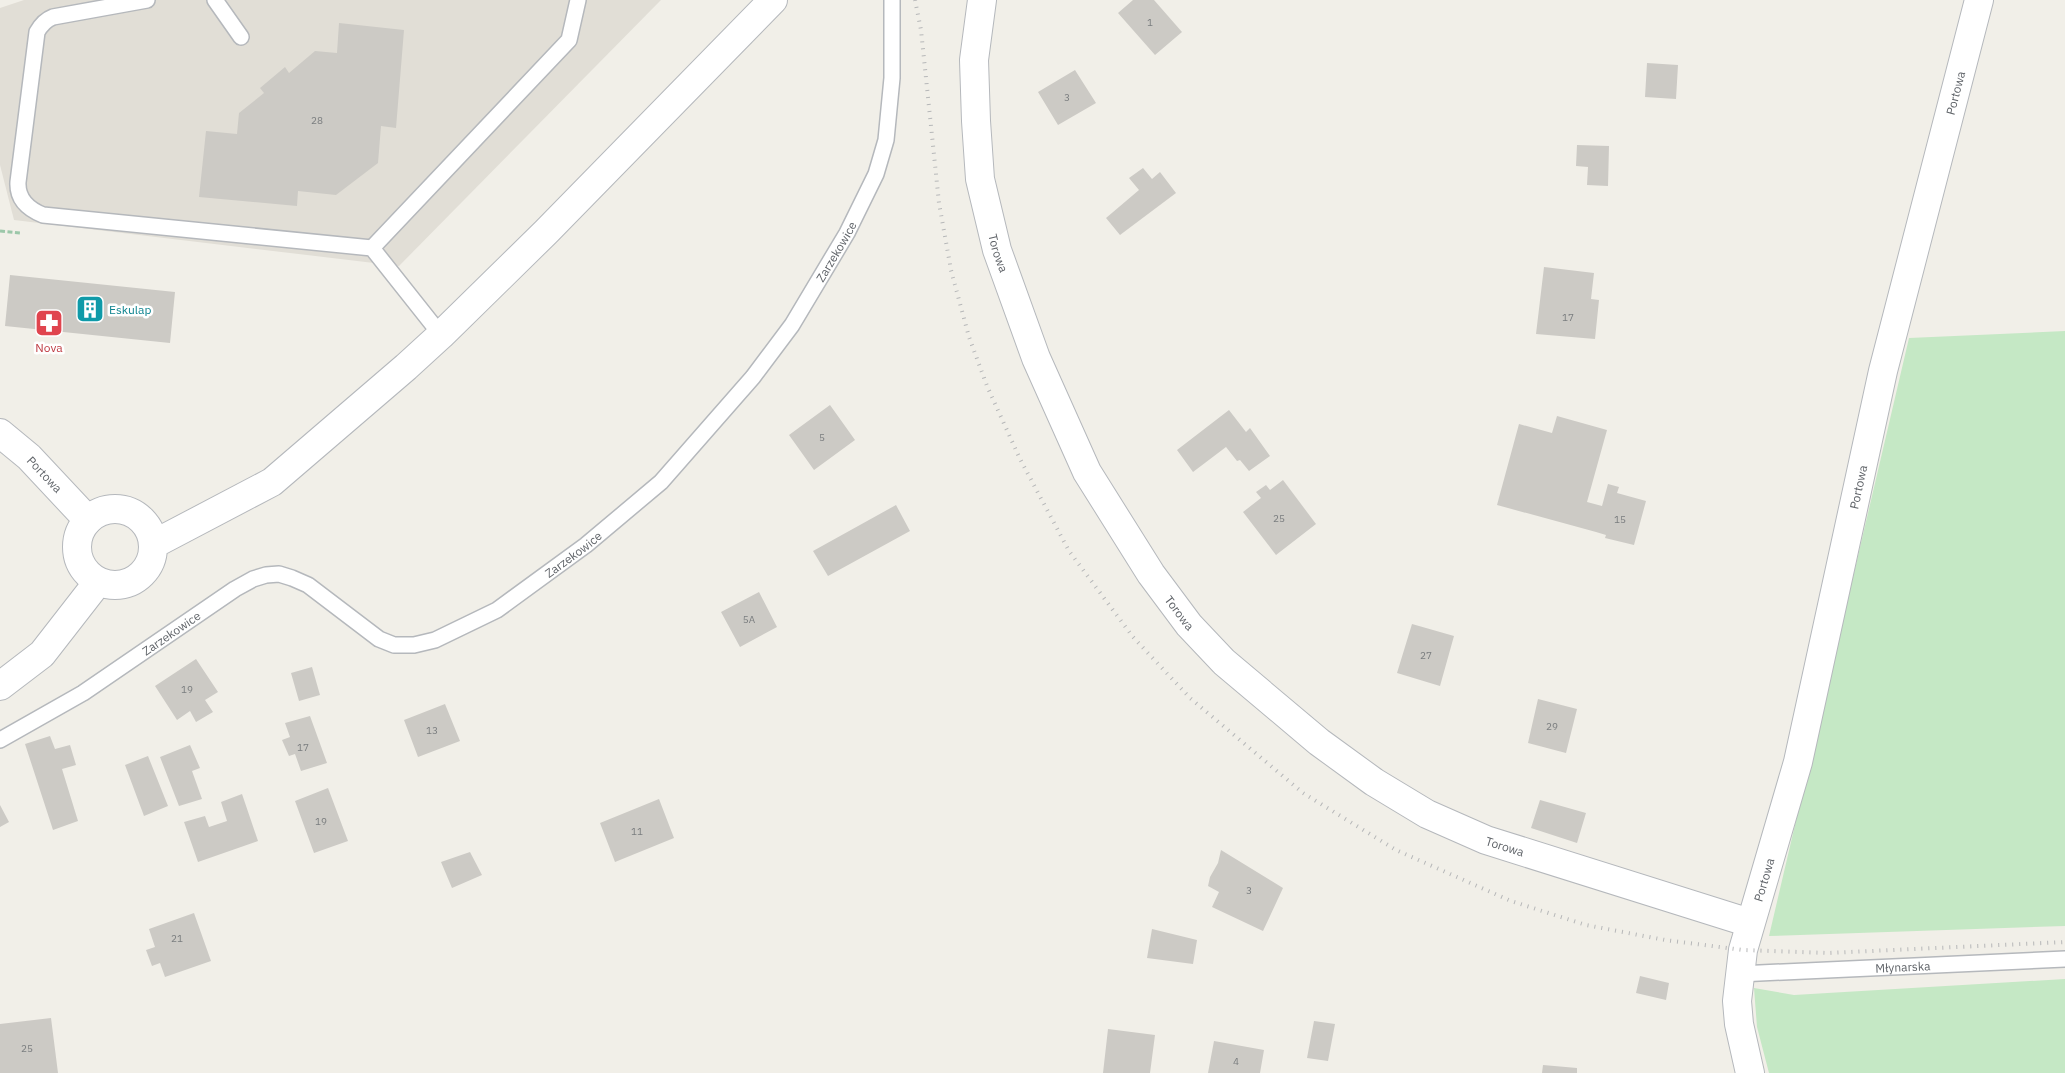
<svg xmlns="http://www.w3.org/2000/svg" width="2065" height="1073" font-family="'IBM Plex Sans',sans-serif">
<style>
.education{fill:#e1ded6}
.green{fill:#c5e8c5}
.building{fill:#cccac5}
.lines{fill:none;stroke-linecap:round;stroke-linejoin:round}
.service-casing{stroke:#b5b8bc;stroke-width:18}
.minor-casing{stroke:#b5b8bc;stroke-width:30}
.tertiary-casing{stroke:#b5b8bc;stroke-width:30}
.path{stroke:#9cc7a9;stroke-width:3;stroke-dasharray:5 2.5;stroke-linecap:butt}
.service{stroke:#fff;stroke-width:15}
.minor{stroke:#fff;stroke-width:28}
.tertiary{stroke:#fff;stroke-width:28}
.rail{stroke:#b6b7b8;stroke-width:4;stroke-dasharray:1 6;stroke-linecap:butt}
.labels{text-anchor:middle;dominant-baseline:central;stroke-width:5;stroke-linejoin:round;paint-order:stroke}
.number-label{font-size:10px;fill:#7a7d7f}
.street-label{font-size:12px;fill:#5f6368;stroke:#fff}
.culture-label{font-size:12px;fill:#0d838f;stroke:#fff;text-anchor:start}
.health-label{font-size:12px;fill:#be3a42;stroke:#fff}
</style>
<rect width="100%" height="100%" fill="#f1efe8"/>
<!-- education -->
<path class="education" d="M24,0H661L399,266L14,220L0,165V8Z"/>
<!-- green -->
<path class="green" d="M2065,331V926L1769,936L1909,338Z
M2065,979V1073H1769L1757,1027L1754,988L1794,995Z"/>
<!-- building -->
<path class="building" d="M1133,0H1154L1182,32L1155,55L1118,13Z
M339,23L404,30L396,128L381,126L378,163L336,195L298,191L297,206L199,197L206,131L237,134L239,113L264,93L260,88L285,67L289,73L315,51L337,53Z
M1647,63L1678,65L1676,99L1645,97Z
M1075,70L1096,103L1058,125L1038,92Z
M1577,145L1609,146L1608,186L1587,185L1588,167L1576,166Z
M1143,168L1152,179L1160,172L1176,193L1120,235L1106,218L1139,190L1129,178Z
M1544,267L1594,273L1591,299L1599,300L1595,339L1536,334Z
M10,275L175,292L170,343L5,326Z
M830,405L855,440L814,470L789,435Z
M1229,410L1246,432L1250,428L1270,456L1249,471L1240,460L1237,461L1226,447L1193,472L1177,450Z
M1557,416L1607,430L1587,502L1602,506L1608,484L1619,487L1617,493L1646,501L1634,545L1605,538L1606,535L1596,532L1497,505L1519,424L1552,433Z
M1283,480L1316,524L1276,555L1243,512L1261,498L1256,492L1266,485L1270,490Z
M896,505L910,531L828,576L813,551Z
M759,592L777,627L740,647L721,612Z
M1412,624L1454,636L1440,686L1397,673Z
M196,659L218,692L205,700L213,712L196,722L190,711L177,720L155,686Z
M312,667L320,695L299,701L291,673Z
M1538,699L1577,709L1566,753L1528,743Z
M445,704L460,741L418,757L404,720Z
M310,716L327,763L301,771L295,754L289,756L282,740L290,737L285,723Z
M50,736L55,749L70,745L76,765L62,769L78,821L53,830L25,744Z
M190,745L200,768L192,771L202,799L179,806L160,757Z
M148,756L168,806L144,816L125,765Z
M328,788L348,841L314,853L295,801Z
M242,794L258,841L198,862L184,822L205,816L209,827L227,821L221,802Z
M659,799L674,838L615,862L600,823Z
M1540,800L1586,813L1577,843L1531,828Z
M0,805L9,822L0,827Z
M1221,850L1283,888L1263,931L1212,907L1219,892L1208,886L1210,877L1218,863Z
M470,852L482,875L452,888L441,862Z
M194,913L211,961L165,977L160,963L152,966L146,950L155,947L149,929Z
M1152,929L1197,940L1193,964L1147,958Z
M1640,976L1669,983L1666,1000L1636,993Z
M51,1018L58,1073H0V1024Z
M1314,1021L1335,1024L1328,1061L1307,1058Z
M1108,1029L1155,1035L1150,1073H1103Z
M1214,1041L1264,1050L1260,1073H1208Z
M1543,1065L1577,1068V1073H1542Z"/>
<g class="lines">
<defs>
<g id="service">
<path d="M147,0L53,17C45,20 41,25 37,32L18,182C17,199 28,209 43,215L372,248L441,335"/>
<path d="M215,0L241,37"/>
<path d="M372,248L569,40L578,0"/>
<path id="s1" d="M0,740L83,693L235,589L253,579L266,575L279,574L292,578L308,585L379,639L394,645H414L435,640L497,610L586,545L661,482L753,377L792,325L847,233L876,174L886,140L892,78V0"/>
<path id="s2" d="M1739,974L2065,959"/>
</g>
<g id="minor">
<path id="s3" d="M982,0L974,60L976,121L980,179L997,250L1036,358L1087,472L1151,574L1189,625L1224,662L1319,742L1374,782L1427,814L1486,840L1750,923"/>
<path id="s4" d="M0,433L29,457L88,520"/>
<path id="s5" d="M1750,1073L1739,1024L1737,1001L1743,950L1798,762L1883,371L1979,0"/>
</g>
<path id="tertiary" d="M77 547a38 38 0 1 1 76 0a38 38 0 1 1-76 0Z
M154,544L272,482L406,367L441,335L546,232L773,0
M0,686L42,654L98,582"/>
</defs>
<!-- service casing -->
<use href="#service" class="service-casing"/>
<!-- minor casing -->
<use href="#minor" class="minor-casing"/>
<!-- tertiary casing -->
<use href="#tertiary" class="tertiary-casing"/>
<!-- path -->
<path class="path" d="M0,231L20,233"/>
<!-- service -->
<use href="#service" class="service"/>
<!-- minor -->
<use href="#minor" class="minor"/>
<!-- tertiary -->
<use href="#tertiary" class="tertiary"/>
<!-- rail -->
<path class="rail" d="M915,0L921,30L939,203L951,270L969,337L987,386L1020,459L1069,551L1133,637L1190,698L1303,793L1396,850L1511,901L1586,925L1665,940L1743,950L1828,953L2065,942"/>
</g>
<!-- icons -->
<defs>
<symbol id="building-square" viewBox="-11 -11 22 22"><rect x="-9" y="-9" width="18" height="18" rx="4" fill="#0f9aa8" stroke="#fff"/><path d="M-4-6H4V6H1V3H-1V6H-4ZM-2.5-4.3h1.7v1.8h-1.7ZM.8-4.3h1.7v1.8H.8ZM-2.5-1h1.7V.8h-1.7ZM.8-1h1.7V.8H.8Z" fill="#fff"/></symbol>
<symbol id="pharmacy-square" viewBox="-11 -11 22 22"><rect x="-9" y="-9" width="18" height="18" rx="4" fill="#e0444e" stroke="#fff"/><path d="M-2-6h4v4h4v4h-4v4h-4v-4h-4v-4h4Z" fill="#fff"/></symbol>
</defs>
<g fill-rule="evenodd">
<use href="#building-square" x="74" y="293" width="32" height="32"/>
<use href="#pharmacy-square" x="33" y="307" width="32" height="32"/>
</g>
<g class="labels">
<!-- number labels -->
<g class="number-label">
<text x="1150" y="22">1</text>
<text x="1067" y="97">3</text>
<text x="317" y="120">28</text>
<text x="1568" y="317">17</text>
<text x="822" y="437">5</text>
<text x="1279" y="518">25</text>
<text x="1620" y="519">15</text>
<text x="749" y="619">5A</text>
<text x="1426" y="655">27</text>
<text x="187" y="689">19</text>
<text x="1552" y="726">29</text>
<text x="432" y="730">13</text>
<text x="303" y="747">17</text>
<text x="321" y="821">19</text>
<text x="637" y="831">11</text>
<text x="1249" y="890">3</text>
<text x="177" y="938">21</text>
<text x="27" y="1048">25</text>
<text x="1236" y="1061">4</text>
</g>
<!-- street labels -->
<g class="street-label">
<text stroke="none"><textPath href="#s5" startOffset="1008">Portowa</textPath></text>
<text stroke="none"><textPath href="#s1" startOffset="1072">Zarzekowice</textPath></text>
<text stroke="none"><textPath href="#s3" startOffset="256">Torowa</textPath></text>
<text stroke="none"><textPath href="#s4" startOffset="61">Portowa</textPath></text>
<text stroke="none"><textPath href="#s5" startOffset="602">Portowa</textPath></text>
<text stroke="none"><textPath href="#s1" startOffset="668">Zarzekowice</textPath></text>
<text stroke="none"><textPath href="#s3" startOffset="661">Torowa</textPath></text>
<text stroke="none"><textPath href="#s1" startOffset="202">Zarzekowice</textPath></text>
<text stroke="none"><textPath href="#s3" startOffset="1066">Torowa</textPath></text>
<text stroke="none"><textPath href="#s5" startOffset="198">Portowa</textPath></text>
<text stroke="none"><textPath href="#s2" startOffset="164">Młynarska</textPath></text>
</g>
<!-- culture labels -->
<g class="culture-label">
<text x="109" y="309">Eskulap</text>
</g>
<!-- health labels -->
<g class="health-label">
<text x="49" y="347">Nova</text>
</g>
</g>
</svg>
